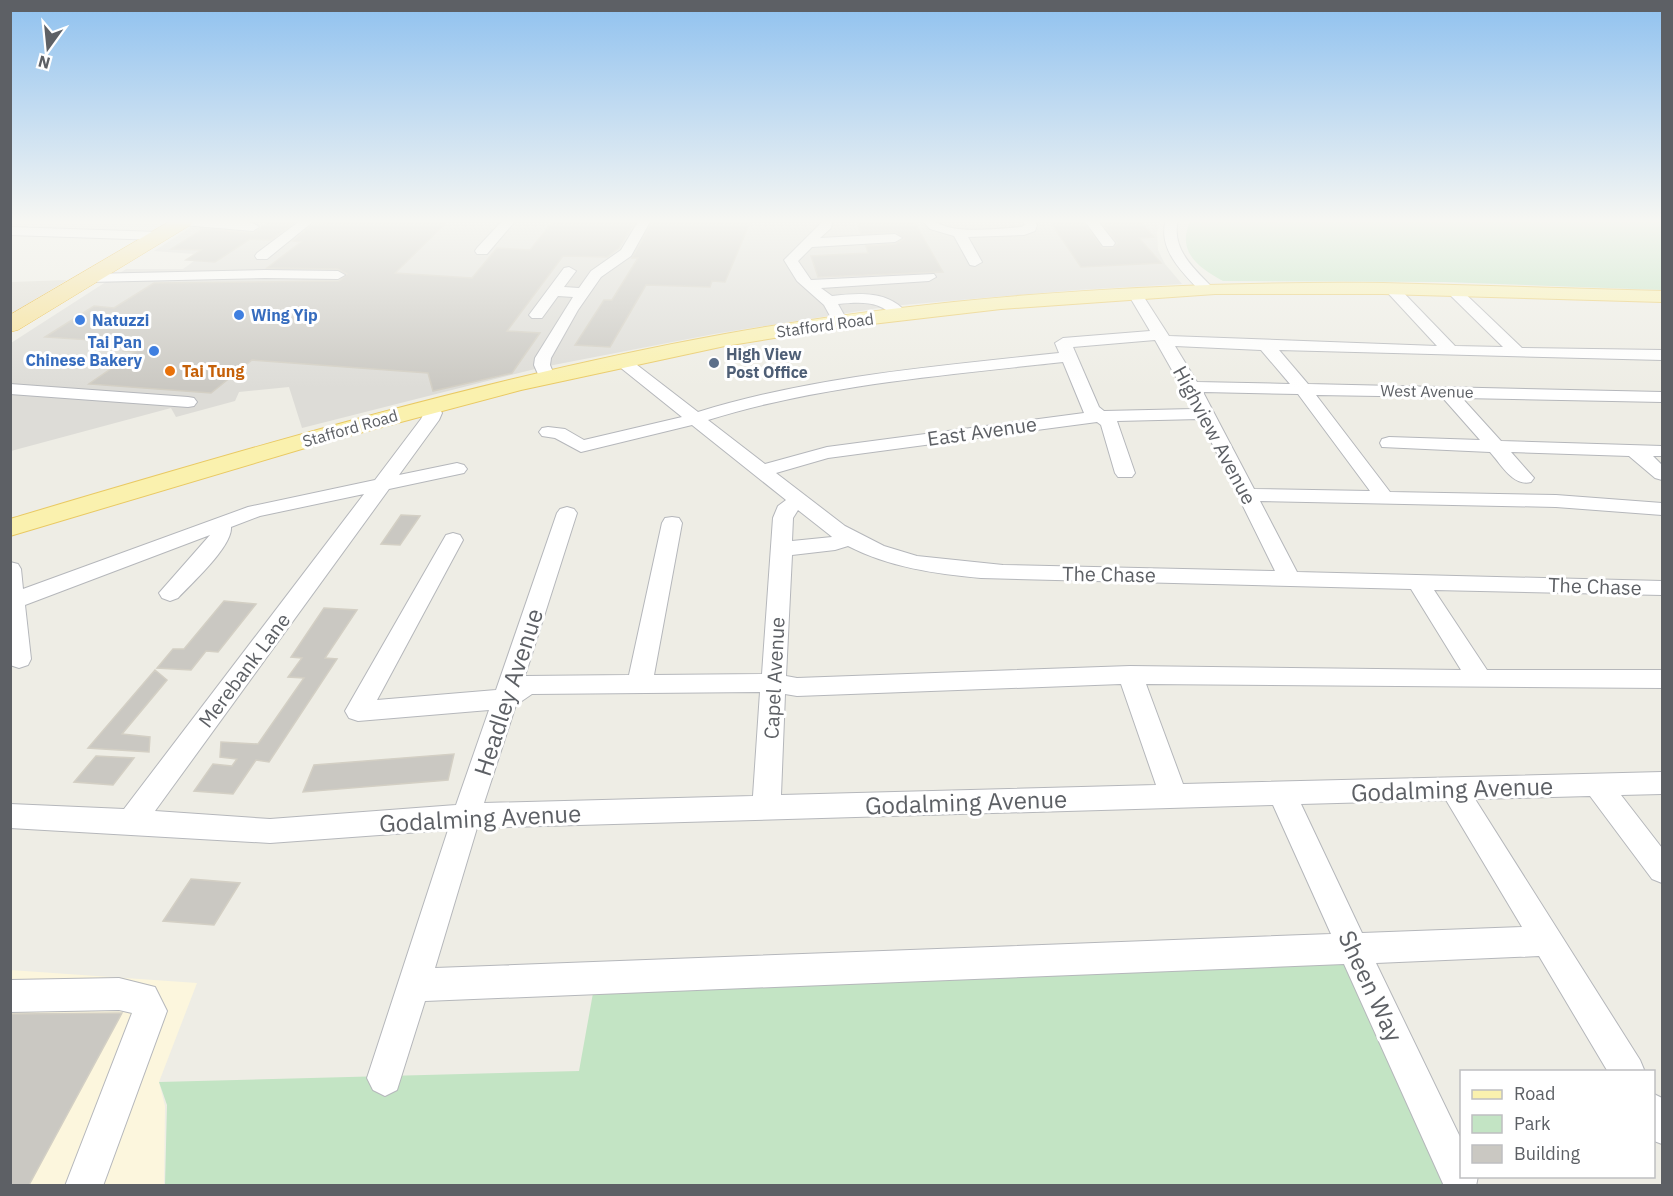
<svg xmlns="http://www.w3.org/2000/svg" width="1673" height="1196" font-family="'IBM Plex Sans',sans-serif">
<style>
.commercial{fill:#fcf6dd}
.industrial{fill:#dddcd7}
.education{fill:#dedcd3}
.green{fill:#c3e4c4}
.building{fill:#cac8c2;stroke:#d3cfc4;stroke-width:1.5}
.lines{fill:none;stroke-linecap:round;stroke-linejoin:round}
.minor-casing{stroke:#b5b7bb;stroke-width:2}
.major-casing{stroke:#e9c963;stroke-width:2}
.highway-casing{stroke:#e6aa0e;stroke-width:1}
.minor{fill:#fff;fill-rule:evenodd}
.major{fill:#faf1ae;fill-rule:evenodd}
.highway{fill:#f7e194;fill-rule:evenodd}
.shop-dot{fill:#3f7fe0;stroke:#fff;stroke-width:2}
.service-dot{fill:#5c6f8a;stroke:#fff;stroke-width:2}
.food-dot{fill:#e8710a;stroke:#fff;stroke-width:2}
.labels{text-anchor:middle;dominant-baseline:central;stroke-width:6;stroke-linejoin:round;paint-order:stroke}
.far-shop-label{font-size:16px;font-weight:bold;fill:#366cbe;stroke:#fff;text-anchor:start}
.far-street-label{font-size:16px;fill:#5d6065;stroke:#fff}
.far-service-label{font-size:16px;font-weight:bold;fill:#4e5e75;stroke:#fff;text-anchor:start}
.far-food-label{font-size:16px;font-weight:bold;fill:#c56008;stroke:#fff;text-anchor:start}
.street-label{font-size:20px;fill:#5d6065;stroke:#fff}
.near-street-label{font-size:24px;fill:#5d6065;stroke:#fff}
</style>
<rect width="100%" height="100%" fill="#eeede5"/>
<!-- commercial -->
<path class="commercial" d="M10,970L197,983L159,1082L165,1106L164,1185H11Z"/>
<!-- industrial -->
<path class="industrial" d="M202,220H1161L1157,232L1158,250L1165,264L1182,284L1077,290L891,306L714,334L543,367L302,428L289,387L239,392L235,401L176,417L171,408L11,451V343L126,269H183L194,261L186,260L194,254L154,251Z"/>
<!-- education -->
<path class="education" d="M67,280L11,314V282Z"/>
<!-- green -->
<path class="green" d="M1191,220H1662V290L1445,282L1223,281C1199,268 1175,251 1191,220Z
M1354,949L1464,1185H165L167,1105L159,1082L579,1071L595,982Z"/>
<!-- building -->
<path class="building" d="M328,220H449L395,273L472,278L497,248L530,250L554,220H636L619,248L607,257L563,256L507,331L540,333L512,373L433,391L428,373L252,360L211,393L89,384L135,352L124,351L135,343L45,337L94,306L114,308L154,283L339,281L347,274L338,269L267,268L301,242L292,241L314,224H323Z
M653,220H751L725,282L712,281L710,287L646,285L610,347L575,345L604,300H612L638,258H632Z
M856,220H913L943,272L818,277L811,256L868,253L866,246L895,244L904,239L895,232L861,234Z
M1049,220H1082L1103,248H1113L1117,243L1100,220H1139L1154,237L1139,238L1161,263L1081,267Z
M270,221L294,223L271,240L250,239L215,262L186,260L201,250L171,249L203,229L253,233Z
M401,515L420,516L400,545L381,544Z
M224,601L256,604L218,652L206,651L191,670L157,668L173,649H184Z
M324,608L357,610L325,658L337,659L269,762L256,760L233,794L194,791L213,764L232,766L237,759L220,757L221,742L258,744L304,678L288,677L302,658L291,657Z
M155,670L167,680L122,734L150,737L149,752L88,748Z
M454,754L448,780L303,792L314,765Z
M96,756L134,758L113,785L74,782Z
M191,879L240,883L214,925L163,921Z
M122,1013L29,1185H10V1014Z"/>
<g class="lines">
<defs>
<path id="minor" d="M177,220C195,220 248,216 259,227L253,231L183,225L179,224Z
M301,220H315L267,259H257L255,256L257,253Z
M503,220H516L487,254H477L475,251L477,248Z
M639,220H651L631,256L601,277L578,310L551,358L550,365L555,377L547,382L541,381L534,365L535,358L573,297L558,296L542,318H532L529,315L564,268L569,267L576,271L564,287L579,288L591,271L621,250Z
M821,220H833L831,228L820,238L895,234L902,238L895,242L812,247L798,261L811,280L934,274L936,277L929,281L821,288L832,296C859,293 890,290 908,315L905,318H895C880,300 860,302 838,304L848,322L845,325H835L824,305L797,281L784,260L820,224Z
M922,220C936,220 944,228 958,229C979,231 1000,229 1021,227L1025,225L1022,220H1034L1037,225L1035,231L1024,235L968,237L982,262L975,266L970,265L954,236L930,229Z
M1084,220H1097L1115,243L1113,246H1103Z
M1166,220H1178C1171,248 1193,268 1211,286L1213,289L1211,292H1201C1183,273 1157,249 1166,220Z
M10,227L159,232L166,236L159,240L10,235Z
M265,270L338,271L345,275L338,279L265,278L89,282L82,278L89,274Z
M1392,285L1397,286L1455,346L1503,347L1447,292L1445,289L1452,285L1457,286L1522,348L1662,350V360L1279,350L1308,384L1662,392V402L1462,398L1501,441L1662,446V456H1653L1662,465V480L1655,478L1629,456L1511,452L1534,478L1531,482C1513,487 1501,464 1490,452L1382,447L1380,443L1382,439L1389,437L1480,440L1442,397L1316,395L1390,492L1556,495L1662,503V515L1556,507L1260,501L1297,572L1662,581V595L1434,590L1487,670H1662V688L1146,684L1183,784L1662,772V794L1621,795L1662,848V883L1652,879L1590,796L1475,799L1640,1060L1645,1072H1608L1539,956L1376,963L1462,1141V1176H1478L1476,1186H1444L1344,964L425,1001L397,1090L385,1096L373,1090L367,1078L448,830L270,843L10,828V804L124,809L364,494L260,516L231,527C233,546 191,584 178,598L170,601L162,598L159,593L210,535L25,605L31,659L28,665L19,668L10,665V562L18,564L21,569L23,589L248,507L375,480L421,419L424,413L421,406L424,402H436L442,413L439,420L399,475L457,463L464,465L467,469L464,473L389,489L155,811L270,819L456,805L489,710L358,721L349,718L345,711L446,535L453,533L460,535L463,540L377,700L496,690L557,513L560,509L567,507L574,509L577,513L525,676L629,675L662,523L665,518L672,517L679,518L682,523L654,675L762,674L773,518L778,506L786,500L692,425L581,452L555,438L542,436L539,432L542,428L548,427L565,429L584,440L682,417L616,364L614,361L616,358H628L698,412C814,376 939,366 1059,353L1055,343L1063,338L1150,331L1128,294L1135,290L1140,291L1169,336L1437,346L1387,292L1385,289ZM1155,340L1194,409L1104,411L1099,407L1073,347ZM1175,346L1261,350L1290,384L1197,382ZM1063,362L1084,413L827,447L765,464L708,420C819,385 947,375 1063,362ZM1203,392L1298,394L1370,491L1254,489ZM1200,419L1275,571L1003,565L917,556L884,546L845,526L776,473L828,458L1097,422L1101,425L1115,473L1118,477H1132L1135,473L1117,421ZM798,510L831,536L832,537L792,541L793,518ZM848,546C889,567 935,574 981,578L1411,589L1461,670L1130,666L797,678L786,676L792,555L835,550ZM1121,684L1156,785L781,795L785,694L797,696ZM760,692L753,796L484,803L516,705L532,694ZM1446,800L1522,927L1362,933L1301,804ZM1273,805L1331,934L435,968L477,828Z
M10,384L188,397L194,398L197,402L194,406L188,407L10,394Z
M119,978L155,987L167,1011L103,1186H65L132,1013L119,1010L10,1012V980Z
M1654,1094L1662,1098V1144L1654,1141Z"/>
<path id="major" d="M1383,283L1662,291V302L1383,294H1215L1001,309L829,329L725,346L521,390L322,443L10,536V519C246,449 483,378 725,334C942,295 1163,281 1383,283Z"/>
<path id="highway" d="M172,220H194L192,224L18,330L10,332V315Z"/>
</defs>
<!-- minor casing -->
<use href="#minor" class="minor-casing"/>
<!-- major casing -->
<use href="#major" class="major-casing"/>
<!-- highway casing -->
<use href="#highway" class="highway-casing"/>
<!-- minor -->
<use href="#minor" class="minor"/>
<!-- major -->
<use href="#major" class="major"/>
<!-- highway -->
<use href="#highway" class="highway"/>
</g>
<!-- sky -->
<linearGradient id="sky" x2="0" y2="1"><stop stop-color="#8fc1ef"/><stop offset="0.57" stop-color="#f7f7f3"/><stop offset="1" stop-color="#f7f7f3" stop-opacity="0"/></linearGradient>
<rect width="1673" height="388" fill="url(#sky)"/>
<!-- markers -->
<g class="shop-dot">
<circle cx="239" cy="315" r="6"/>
<circle cx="80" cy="320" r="6"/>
<circle cx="154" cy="351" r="6"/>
</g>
<circle class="service-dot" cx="714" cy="363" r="6"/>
<circle class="food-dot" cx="170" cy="371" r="6"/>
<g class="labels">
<!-- far-shop labels -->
<g class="far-shop-label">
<text x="251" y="315">Wing Yip</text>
<text x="92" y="320">Natuzzi</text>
<text x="142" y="342" text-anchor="end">Tai Pan<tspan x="142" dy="18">Chinese Bakery</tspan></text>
</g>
<!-- far-street labels -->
<g class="far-street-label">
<text transform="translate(825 325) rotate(-8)">Stafford Road</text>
<text transform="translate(1427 391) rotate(1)">West Avenue</text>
<text transform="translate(350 428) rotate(-16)">Stafford Road</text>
</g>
<!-- far-service labels -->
<g class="far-service-label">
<text x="726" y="354">High View<tspan x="726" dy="18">Post Office</tspan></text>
</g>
<!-- far-food labels -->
<g class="far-food-label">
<text x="182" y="371">Tai Tung</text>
</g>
<!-- street labels -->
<g class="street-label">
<text transform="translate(982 431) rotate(-8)">East Avenue</text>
<text transform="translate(1215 435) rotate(62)">Highview Avenue</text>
<text transform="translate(1109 574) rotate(1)">The Chase</text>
<text transform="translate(1595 586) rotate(2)">The Chase</text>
<text transform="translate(244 670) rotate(-53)">Merebank Lane</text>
<text transform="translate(774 678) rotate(-87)">Capel Avenue</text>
</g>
<!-- near-street labels -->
<g class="near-street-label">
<text transform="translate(508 692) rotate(-72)">Headley Avenue</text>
<text transform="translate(1452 789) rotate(-2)">Godalming Avenue</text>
<text transform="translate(966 802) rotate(-2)">Godalming Avenue</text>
<text transform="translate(480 818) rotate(-3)">Godalming Avenue</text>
<text transform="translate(1371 986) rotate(65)">Sheen Way</text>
</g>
</g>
<!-- border -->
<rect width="1673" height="1196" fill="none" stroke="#5d6065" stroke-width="24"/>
<!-- legend -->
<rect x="1460" y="1070" width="195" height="108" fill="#ffffff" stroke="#bebfc1" stroke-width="1.5"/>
<rect x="1472" y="1090" width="30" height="9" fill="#faf1ae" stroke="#bebfc1" stroke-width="1.5"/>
<text x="1514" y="1100" font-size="18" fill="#5d6065">Road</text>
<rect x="1472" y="1115" width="30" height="18" fill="#c3e4c4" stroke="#bebfc1" stroke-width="1.5"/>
<text x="1514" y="1130" font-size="18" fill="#5d6065">Park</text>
<rect x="1472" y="1145" width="30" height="18" fill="#cac8c2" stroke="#bebfc1" stroke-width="1.5"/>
<text x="1514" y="1160" font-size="18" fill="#5d6065">Building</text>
<!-- north arrow -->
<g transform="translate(48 48) rotate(195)" stroke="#ffffff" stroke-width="4.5" paint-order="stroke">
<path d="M0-4.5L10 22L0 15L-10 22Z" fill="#5d6065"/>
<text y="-9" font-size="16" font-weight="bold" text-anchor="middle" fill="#5d6065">N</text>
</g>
</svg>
